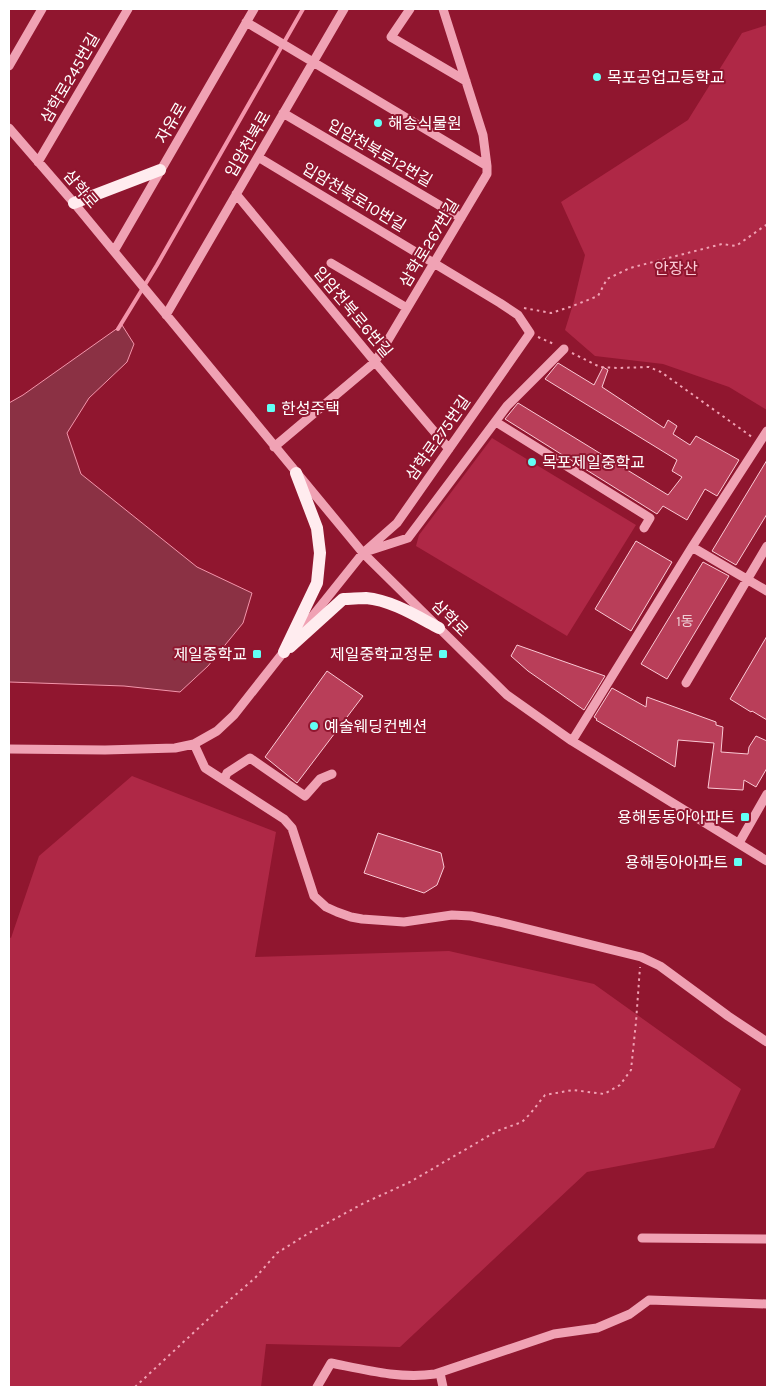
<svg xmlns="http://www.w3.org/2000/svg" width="776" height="1396" font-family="Karla,'Noto Sans KR',sans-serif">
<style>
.green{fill:#af2846}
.water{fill:#8b3144;stroke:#f395ab}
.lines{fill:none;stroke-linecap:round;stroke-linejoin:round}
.stream{stroke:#f395ab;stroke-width:4}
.building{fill:#b93e59;stroke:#fbc9d5}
.path{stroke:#f0a2b4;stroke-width:2;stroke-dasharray:2.5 4;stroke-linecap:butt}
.minor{stroke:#f0a2b4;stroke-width:9}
.major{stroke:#ffecef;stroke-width:12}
.poi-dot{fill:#62fff5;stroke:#90162f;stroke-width:2}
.labels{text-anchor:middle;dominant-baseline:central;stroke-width:4;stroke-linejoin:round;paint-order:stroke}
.number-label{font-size:14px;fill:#eecfd6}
.poi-label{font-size:16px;fill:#fff;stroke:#90162f;text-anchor:start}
.street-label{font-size:16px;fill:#fff;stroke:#90162f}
.park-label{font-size:16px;fill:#fbc9d5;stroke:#90162f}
</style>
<rect width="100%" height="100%" fill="#90162f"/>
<!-- green -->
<path class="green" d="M767,25V410L729,387L663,364L595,356L565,330L574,301L585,255L561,202L688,120L742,33Z
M492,438L636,525L567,636L416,546L419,535Z
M132,776L276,832L255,957L449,951L594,984L741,1089L714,1148L587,1172L400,1347L266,1344L261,1387H9V937L11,938L39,856Z"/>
<!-- water -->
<path class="water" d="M122,325L134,344L127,362L89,398L67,433L81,474L197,567L252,593L243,623L208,666L180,692L124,686L9,682V403L23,395Z"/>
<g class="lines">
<!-- stream -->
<path class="stream" d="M118,329L157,265L303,9"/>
</g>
<!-- building -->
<path class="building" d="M558,363L594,385L603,367L608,370L602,387L664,428L668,420L677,426L673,434L690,445L696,436L739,460L717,496L705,489L687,520L663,506L657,514L505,419L518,403L668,495L682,477L672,471L677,460L545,379Z
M767,460V514L736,565L712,551Z
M636,541L672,562L631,631L595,609Z
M703,562L729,576L667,679L641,664Z
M767,636V720L752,711L751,712L730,699Z
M517,645L605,676L584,710L528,671L511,656Z
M327,671L363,696L297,783L265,757Z
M612,688L646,707L647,697L716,722V725L723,727L721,752L748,754L749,747L756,736L767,741V768L756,787L744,780L743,790L708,788L714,743L678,740L675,767L596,720L597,719L594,717Z
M378,833L441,853L444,867L437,885L424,893L364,873Z"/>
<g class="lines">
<!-- path -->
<path class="path" d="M524,308L551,313L570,307L598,296L607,279L630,268L722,244L736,246L766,225L767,226
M538,337L554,344
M572,353L600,367L618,368L649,367L661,372L752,437
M135,1387L218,1310L255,1278L277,1253L309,1233L364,1203L410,1182L497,1131L522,1122L530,1114L545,1095L573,1090L604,1094L620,1085L631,1070L636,1022L640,967"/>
<!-- minor -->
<path class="minor" d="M410,9L391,37L466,81
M246,22L487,166
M9,66L42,9
M283,113L461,218
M9,128L74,203L363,553L507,695L572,741L767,861
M258,157L500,303L518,315L530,333L397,523L363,553L299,633
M38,162L128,9
M236,194L375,362L449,449
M114,251L254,9
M331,263L407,308
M166,315L344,9
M496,422L650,518L644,528
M274,447L375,362L487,174V166L483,135L443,9
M692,547L767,591
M368,551L408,538L507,406L564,349
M686,683L767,546
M572,741L692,547L767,431
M194,744L205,768L284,819L292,828L314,896L326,907L337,912L351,917L362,919L404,922L452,915L471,916L499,922L641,957L660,966L728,1016L767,1042
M9,749L105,750L175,748L194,744L217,731L234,715L286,649
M224,780L227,773L250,758L305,796L320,779L332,774
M739,843L767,794
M642,1238L767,1239
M440,1373L443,1387
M317,1387L331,1363C366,1370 400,1379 435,1374L554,1334L597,1328L630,1314L649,1300L767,1304"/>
<!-- major -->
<path class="major" d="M74,203L160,170
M290,647L343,599C350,599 359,598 366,598C391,600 418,617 439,628
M284,652L317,583L320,553L317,528L296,473"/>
</g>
<!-- markers -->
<g class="poi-dot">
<circle cx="597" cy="77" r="5"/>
<circle cx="378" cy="123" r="5"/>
<rect x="266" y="403" width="10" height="10" rx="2.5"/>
<circle cx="532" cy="462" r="5"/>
<rect x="252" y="649" width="10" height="10" rx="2.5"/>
<rect x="438" y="649" width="10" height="10" rx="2.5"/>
<circle cx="314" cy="726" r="5"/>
<rect x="740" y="812" width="10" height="10" rx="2.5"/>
<rect x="733" y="857" width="10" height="10" rx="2.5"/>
</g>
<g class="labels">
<!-- number labels -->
<g class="number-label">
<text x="685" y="621">1동</text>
</g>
<!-- poi labels -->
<g class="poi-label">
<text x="607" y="77">목포공업고등학교</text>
<text x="388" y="123">해송식물원</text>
<text x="281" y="408">한성주택</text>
<text x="542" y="462">목포제일중학교</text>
<text x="247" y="654" text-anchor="end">제일중학교</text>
<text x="433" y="654" text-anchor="end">제일중학교정문</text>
<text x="324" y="726">예술웨딩컨벤션</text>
<text x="735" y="817" text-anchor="end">용해동동아아파트</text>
<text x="728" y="862" text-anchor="end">용해동아아파트</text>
</g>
<!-- street labels -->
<g class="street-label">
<text transform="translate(70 78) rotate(-60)">삼학로245번길</text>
<text transform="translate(171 123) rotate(-60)">자유로</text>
<text transform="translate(248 144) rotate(-60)">입암천북로</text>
<text transform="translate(380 153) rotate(30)">입암천북로12번길</text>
<text transform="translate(81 189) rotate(50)">삼학로</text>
<text transform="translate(354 197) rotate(31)">입암천북로10번길</text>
<text transform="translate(429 243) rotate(-59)">삼학로267번길</text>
<text transform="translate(353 312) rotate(50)">입암천북로6번길</text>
<text transform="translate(438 438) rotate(-55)">삼학로275번길</text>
<text transform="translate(450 618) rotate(45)">삼학로</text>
</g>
<!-- park labels -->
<g class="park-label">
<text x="676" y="268">안장산</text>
</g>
</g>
<!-- border -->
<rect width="776" height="1396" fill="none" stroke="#ffffff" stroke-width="20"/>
</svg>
